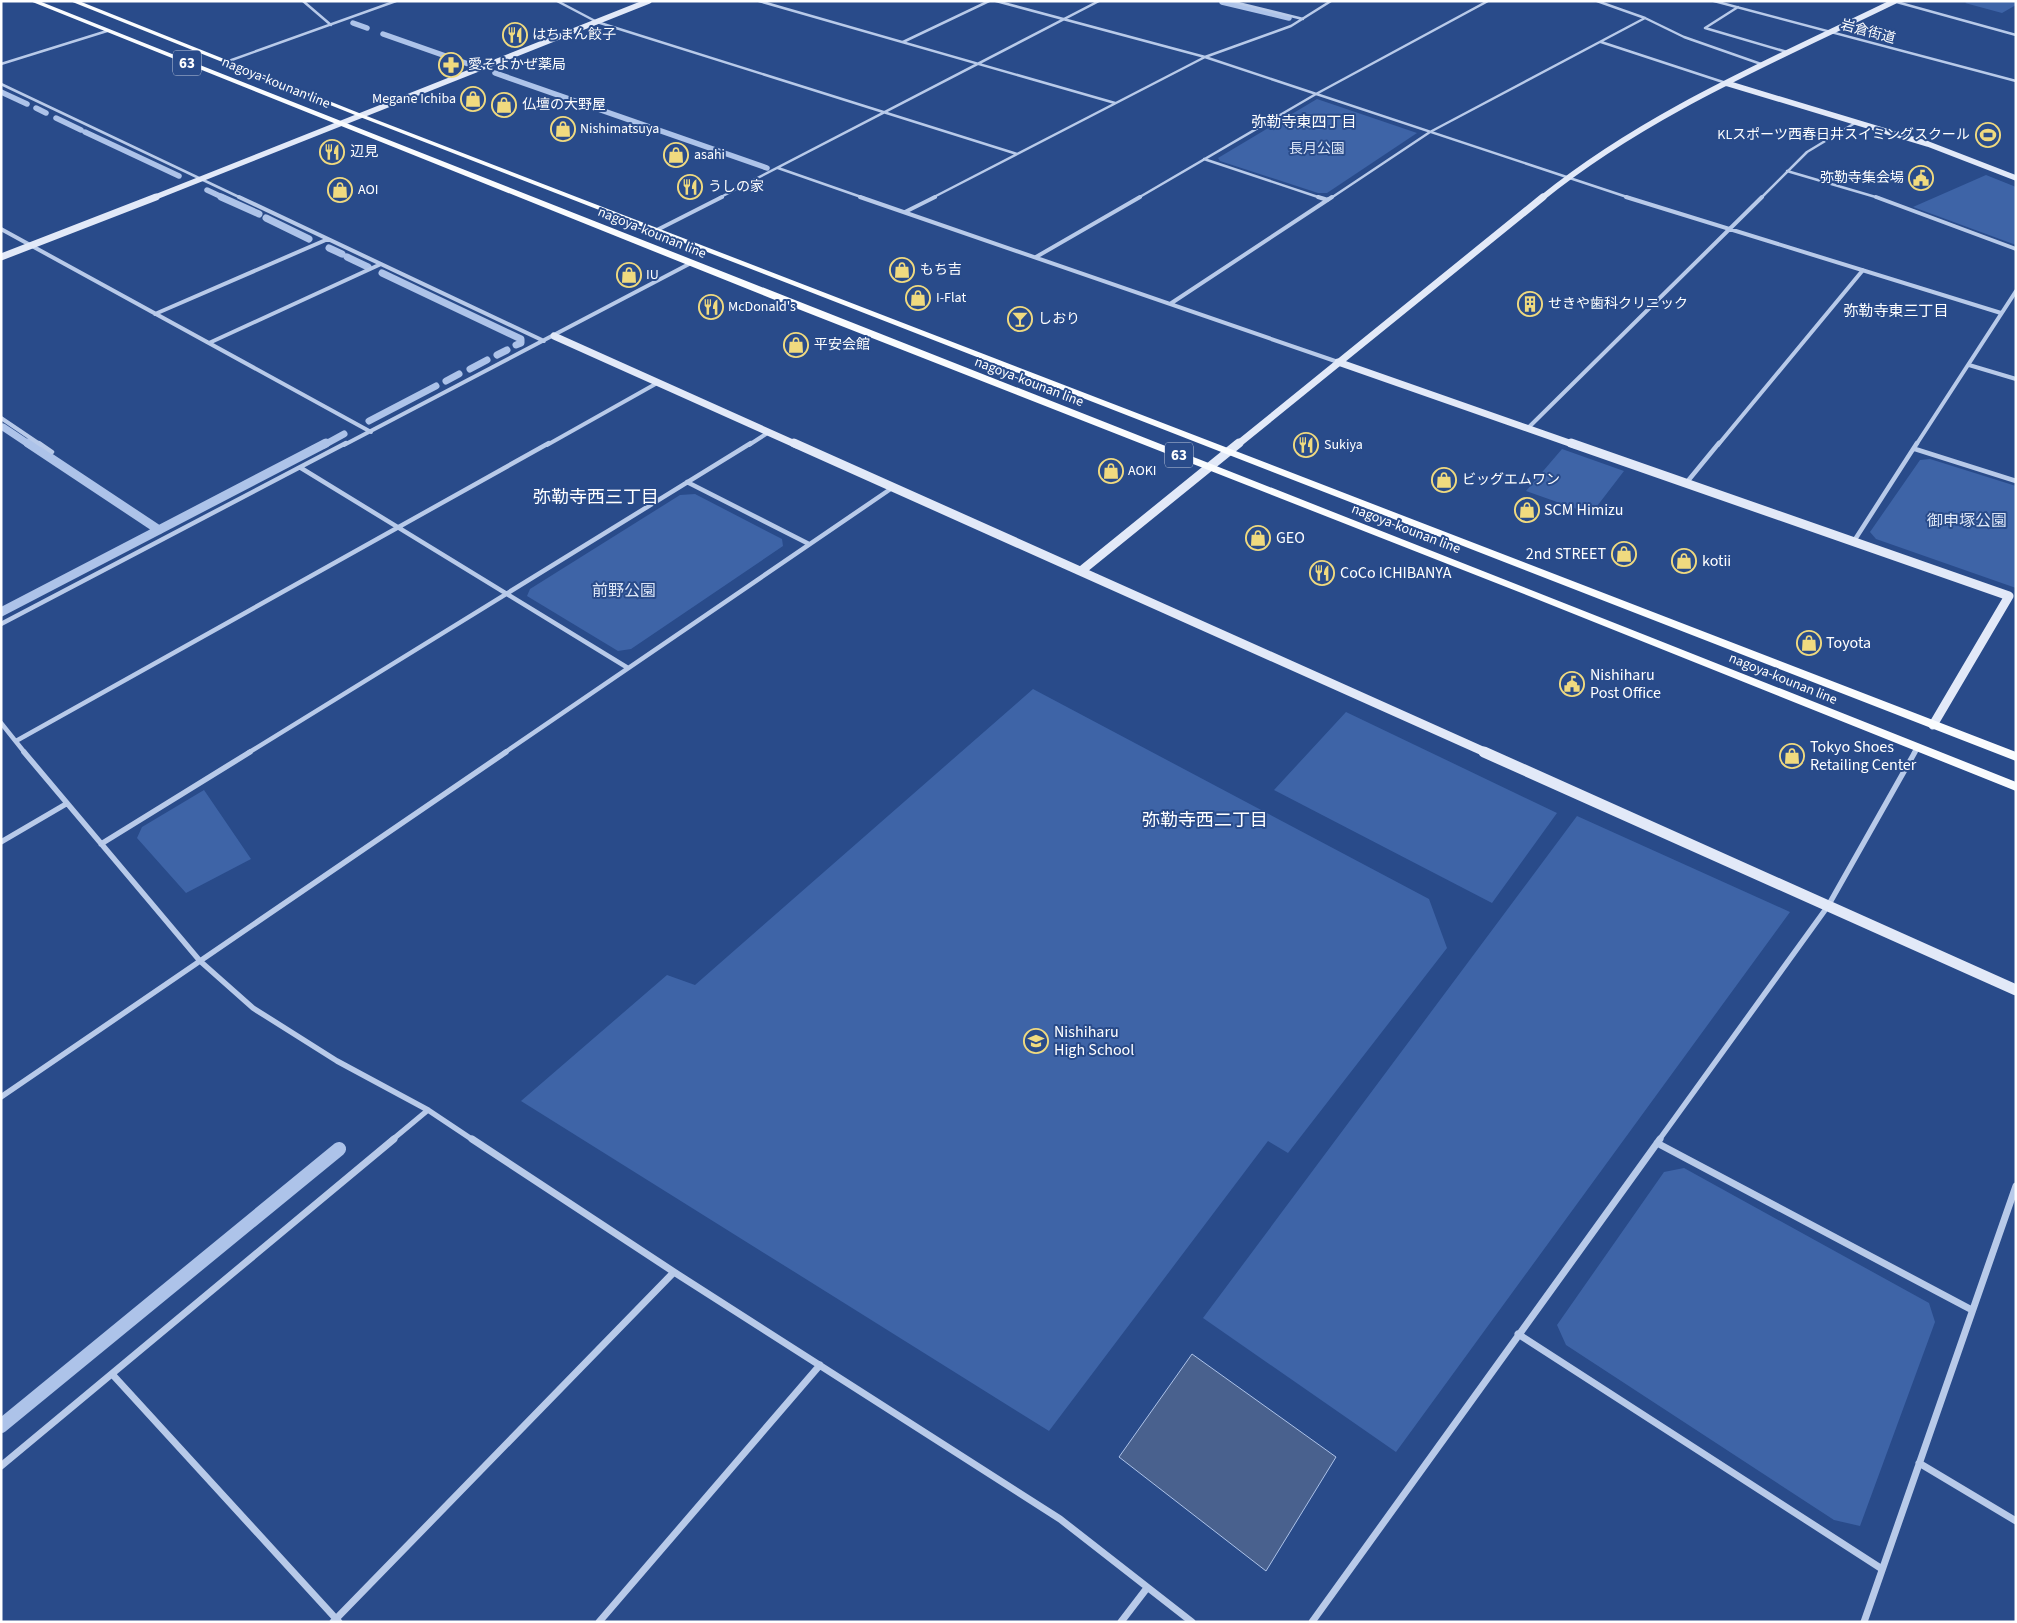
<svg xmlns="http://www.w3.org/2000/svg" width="2017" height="1623" font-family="'Source Sans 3','Noto Sans JP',sans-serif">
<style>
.green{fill:#3e64a7}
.water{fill:#49618e;stroke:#adc3e9}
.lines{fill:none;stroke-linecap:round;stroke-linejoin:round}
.stream-far3{stroke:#adc3e9;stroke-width:5.5}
.stream-far2{stroke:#adc3e9;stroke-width:7}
.stream-far1{stroke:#adc3e9;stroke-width:9}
.stream{stroke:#adc3e9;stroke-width:14}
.street-far4{stroke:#b8cae9;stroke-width:2.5}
.street-far3{stroke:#b8cae9;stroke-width:4}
.street-far2{stroke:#b8cae9;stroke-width:4.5}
.street-far1{stroke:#b8cae9;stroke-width:5.5}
.street{stroke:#b8cae9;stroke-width:7}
.secondary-far3{stroke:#e2e9f8;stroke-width:5.5}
.secondary-far2{stroke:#e2e9f8;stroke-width:7}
.secondary-far1{stroke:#e2e9f8;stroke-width:9}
.secondary{stroke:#e2e9f8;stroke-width:11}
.primary{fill:#fafcfe;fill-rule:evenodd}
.labels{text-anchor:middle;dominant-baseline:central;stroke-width:4;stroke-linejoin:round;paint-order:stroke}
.far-street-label{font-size:14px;fill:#fff;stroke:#294b8a}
.far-poi-label{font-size:14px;fill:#fff;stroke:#294b8a;text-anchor:start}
.far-park-label{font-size:14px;fill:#dce6f7;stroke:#294b8a}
.shield{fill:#294b8a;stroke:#bfc9dc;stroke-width:1}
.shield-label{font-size:15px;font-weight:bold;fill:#fff}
.far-neighbourhood-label{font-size:15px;fill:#fff;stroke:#294b8a}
.poi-label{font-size:16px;fill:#fff;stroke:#294b8a;text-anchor:start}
.park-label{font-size:16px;fill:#dce6f7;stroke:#294b8a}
.neighbourhood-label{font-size:18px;fill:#fff;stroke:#294b8a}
</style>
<rect width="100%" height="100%" fill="#294b8a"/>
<!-- green -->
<path class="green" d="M1968,1H2016V5L2002,13L1965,3Z
M1317,99L1417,133L1327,193H1318L1220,161L1218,158Z
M1986,175L2016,187V245L1913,207Z
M1562,449L1624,471L1591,514L1526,491Z
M1930,459L2016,486V588L1876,539L1870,532L1920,460Z
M695,494L782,539L783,546L631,649L618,651L527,596L530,589L680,495Z
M1033,689L1429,899L1447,948L1288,1153L1268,1141L1049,1431L521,1101L667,975L695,985Z
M1346,712L1557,813L1492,903L1274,790Z
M204,790L251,859L186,893L137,838L142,827Z
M1577,816L1790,912L1396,1452L1203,1318Z
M1684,1168L1929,1303L1935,1322L1860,1526L1834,1520L1566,1345L1557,1325L1664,1172Z"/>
<!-- water -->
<path class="water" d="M1192,1354L1336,1457L1266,1571L1119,1457Z"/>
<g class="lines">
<!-- stream-far3 -->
<path class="stream-far3" d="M1222,2L1289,18
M353,23L367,28
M383,34L474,66
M495,73L767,168
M1,92L27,104
M36,108L46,113
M56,118L81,130
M85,132L179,176
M207,190L224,198"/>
<!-- stream-far2 -->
<path class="stream-far2" d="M221,197L259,214
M266,218L309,239
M329,248L342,254
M347,257L368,267
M382,273L521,339V343L516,345
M497,355L507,350
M470,369L487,360
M446,381L459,374
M369,421L436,386
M3,427L30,445
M324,445L344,434"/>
<!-- stream-far1 -->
<path class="stream-far1" d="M28,443L159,530
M1,612L326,443"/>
<!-- stream -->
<path class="stream" d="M1,1426L339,1149"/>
<!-- street-far4 -->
<path class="street-far4" d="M303,1L331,25
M557,1L597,22L1017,154
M759,1L1115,103
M996,1L1205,57L1630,198
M1230,1L1303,19
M1714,1L2016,81
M1893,1L2016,35
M1738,7L1705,28L1787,52
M1645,18L1684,37L1761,64
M903,42L989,1
M1601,42L1726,83
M226,62L396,1
M1,64L107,31
M1,84L241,198
M1204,159L1321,198
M778,168L864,198
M1787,171L1879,198
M719,198L1099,1
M932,198L1205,57L1291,26L1331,1
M1138,198L1316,94L1488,1
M1331,198L1430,132L1645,18L1597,1
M1761,198L1807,152L1855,123"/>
<!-- street-far3 -->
<path class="street-far3" d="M239,197L544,341
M860,197L1338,362
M1318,197L1328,200
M1626,197L2001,313
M1876,197L2016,249
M905,212L935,197
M1,229L371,432
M657,230L722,197
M1036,257L1140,197
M1170,304L1332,197
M155,314L328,239
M209,343L381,264
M1969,365L2016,379
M1,418L41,445
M1528,428L1762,197
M344,445L691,263
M547,445L659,382
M749,445L769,432
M1718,445L1863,270
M1916,445L2016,291"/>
<!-- street-far2 -->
<path class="street-far2" d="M39,443L52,452
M1915,449L2016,481
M301,468L628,668
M687,482L809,544
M1687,482L1719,443
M1854,541L1917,443
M1,624L346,443
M1,723L25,753
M16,741L549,443
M248,753L751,443
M504,753L892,488
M1914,753L1917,748"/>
<!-- street-far1 -->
<path class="street-far1" d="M24,752L200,961L253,1008L337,1061L428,1110L473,1140
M1,842L66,804
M101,844L250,752
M1,1097L506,752
M392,1140L428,1110
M1659,1140L1828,906L1915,752"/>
<!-- street -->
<path class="street" d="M472,1139L674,1272L1060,1519L1192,1622
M1657,1143L1972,1310
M1518,1334L1882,1569
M112,1374L339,1622
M1919,1463L2016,1521
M1,1466L394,1139
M333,1622L674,1272
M599,1622L820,1365
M1121,1622L1147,1588
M1312,1622L1660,1139
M1864,1622L2016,1186"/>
<!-- secondary-far3 -->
<path class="secondary-far3" d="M1726,83L1928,144L2016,178
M153,198L649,1
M1542,198C1647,113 1774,60 1895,1"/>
<!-- secondary-far2 -->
<path class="secondary-far2" d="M1,257L156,197
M554,336L797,445
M1338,362L1575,445
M1237,445L1543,197"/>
<!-- secondary-far1 -->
<path class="secondary-far1" d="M794,443L1487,753
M1571,443L2009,596L1933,725
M1081,571L1239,443"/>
<!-- secondary -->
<path class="secondary" d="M1484,752L2016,990"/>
<!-- primary -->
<path class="primary" d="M30,1H39C697,263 1357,520 2016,782V791L1519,592L770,298Z
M70,1H79L364,115L2016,752V761L360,117Z"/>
</g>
<!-- icons -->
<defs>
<symbol id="restaurant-ring" viewBox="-11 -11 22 22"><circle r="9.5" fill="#294b8a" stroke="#f0da7f" stroke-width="1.5"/><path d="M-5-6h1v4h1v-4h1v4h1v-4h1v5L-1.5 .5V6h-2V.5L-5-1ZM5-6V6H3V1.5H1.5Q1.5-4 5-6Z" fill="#f0da7f"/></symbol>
<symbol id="pharmacy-ring" viewBox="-11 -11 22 22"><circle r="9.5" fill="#294b8a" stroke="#f0da7f" stroke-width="1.5"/><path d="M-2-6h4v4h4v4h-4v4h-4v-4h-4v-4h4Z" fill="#f0da7f"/></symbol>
<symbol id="shop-ring" viewBox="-11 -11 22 22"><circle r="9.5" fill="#294b8a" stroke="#f0da7f" stroke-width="1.5"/><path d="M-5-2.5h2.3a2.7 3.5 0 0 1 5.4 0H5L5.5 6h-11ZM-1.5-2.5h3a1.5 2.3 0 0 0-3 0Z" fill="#f0da7f"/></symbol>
<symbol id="stadium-ring" viewBox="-11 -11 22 22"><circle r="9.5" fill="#294b8a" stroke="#f0da7f" stroke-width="1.5"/><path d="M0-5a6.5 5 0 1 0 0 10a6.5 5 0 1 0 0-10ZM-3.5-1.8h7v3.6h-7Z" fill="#f0da7f"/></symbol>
<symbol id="civic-ring" viewBox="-11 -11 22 22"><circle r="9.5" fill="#294b8a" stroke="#f0da7f" stroke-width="1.5"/><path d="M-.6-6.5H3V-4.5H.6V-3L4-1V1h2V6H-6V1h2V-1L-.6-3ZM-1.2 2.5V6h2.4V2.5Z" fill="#f0da7f"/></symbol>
<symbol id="building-ring" viewBox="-11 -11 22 22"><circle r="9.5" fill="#294b8a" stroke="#f0da7f" stroke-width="1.5"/><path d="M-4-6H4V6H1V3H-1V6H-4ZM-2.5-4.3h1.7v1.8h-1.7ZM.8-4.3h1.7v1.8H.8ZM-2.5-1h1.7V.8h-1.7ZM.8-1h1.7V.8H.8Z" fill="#f0da7f"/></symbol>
<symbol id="bar-ring" viewBox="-11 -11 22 22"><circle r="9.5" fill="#294b8a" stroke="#f0da7f" stroke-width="1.5"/><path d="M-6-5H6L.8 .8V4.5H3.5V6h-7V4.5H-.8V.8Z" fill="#f0da7f"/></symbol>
<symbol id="school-ring" viewBox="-11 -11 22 22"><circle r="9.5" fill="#294b8a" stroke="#f0da7f" stroke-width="1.5"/><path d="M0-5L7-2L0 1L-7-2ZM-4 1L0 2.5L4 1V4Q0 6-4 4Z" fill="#f0da7f"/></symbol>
</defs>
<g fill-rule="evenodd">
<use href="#restaurant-ring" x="501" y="21" width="28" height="28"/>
<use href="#pharmacy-ring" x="437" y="51" width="28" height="28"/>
<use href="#shop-ring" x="459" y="85" width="28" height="28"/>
<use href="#shop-ring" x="490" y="91" width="28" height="28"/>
<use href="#shop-ring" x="549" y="115" width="28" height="28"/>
<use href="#stadium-ring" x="1974" y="121" width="28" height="28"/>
<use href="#restaurant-ring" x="318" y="138" width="28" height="28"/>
<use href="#shop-ring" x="662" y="141" width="28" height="28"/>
<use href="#civic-ring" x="1907" y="164" width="28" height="28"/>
<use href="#restaurant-ring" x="676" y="173" width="28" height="28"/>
<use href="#shop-ring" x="326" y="176" width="28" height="28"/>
<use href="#shop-ring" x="888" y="256" width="28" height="28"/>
<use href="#shop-ring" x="615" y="261" width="28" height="28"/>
<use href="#shop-ring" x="904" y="284" width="28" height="28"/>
<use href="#building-ring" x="1516" y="290" width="28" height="28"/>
<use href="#restaurant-ring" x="697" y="293" width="28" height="28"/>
<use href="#bar-ring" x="1006" y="305" width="28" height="28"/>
<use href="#shop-ring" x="782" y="331" width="28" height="28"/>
<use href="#restaurant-ring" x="1292" y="431" width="28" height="28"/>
<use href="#shop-ring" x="1097" y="457" width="28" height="28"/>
<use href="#shop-ring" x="1430" y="466" width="28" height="28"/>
<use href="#shop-ring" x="1513" y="496" width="28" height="28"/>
<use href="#shop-ring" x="1244" y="524" width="28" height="28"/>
<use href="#shop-ring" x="1610" y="540" width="28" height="28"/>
<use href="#shop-ring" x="1670" y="547" width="28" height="28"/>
<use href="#restaurant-ring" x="1308" y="559" width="28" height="28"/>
<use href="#shop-ring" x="1795" y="629" width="28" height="28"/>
<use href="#civic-ring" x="1558" y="670" width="28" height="28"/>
<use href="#shop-ring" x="1778" y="742" width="28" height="28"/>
<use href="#school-ring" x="1022" y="1027" width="28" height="28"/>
</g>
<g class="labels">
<!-- far-street labels -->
<g class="far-street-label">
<text transform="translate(1868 32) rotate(15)">岩倉街道</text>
<text transform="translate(276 83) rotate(22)">nagoya-kounan line</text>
<text transform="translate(652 233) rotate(22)">nagoya-kounan line</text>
<text transform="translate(1029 382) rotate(21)">nagoya-kounan line</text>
<text transform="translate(1406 529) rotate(21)">nagoya-kounan line</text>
<text transform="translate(1783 679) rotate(22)">nagoya-kounan line</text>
</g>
<!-- far-poi labels -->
<g class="far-poi-label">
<text x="532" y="35">はちまん餃子</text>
<text x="468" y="65">愛そよかぜ薬局</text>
<text x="456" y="99" text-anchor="end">Megane Ichiba</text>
<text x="522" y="105">仏壇の大野屋</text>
<text x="580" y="129">Nishimatsuya</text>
<text x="1970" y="135" text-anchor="end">KLスポーツ西春日井スイミングスクール</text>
<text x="350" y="152">辺見</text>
<text x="694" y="155">asahi</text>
<text x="1904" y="178" text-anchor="end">弥勒寺集会場</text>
<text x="708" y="187">うしの家</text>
<text x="358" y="190">AOI</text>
<text x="920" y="270">もち吉</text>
<text x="646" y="275">IU</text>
<text x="936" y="298">I-Flat</text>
<text x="1548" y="304">せきや歯科クリニック</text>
<text x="728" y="307">McDonald's</text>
<text x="1038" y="319">しおり</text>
<text x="814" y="345">平安会館</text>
<text x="1324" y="445">Sukiya</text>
<text x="1128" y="471">AOKI</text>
<text x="1462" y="480">ビッグエムワン</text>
</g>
<!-- far-park labels -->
<g class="far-park-label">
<text x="1317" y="149">長月公園</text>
</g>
<!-- shield labels -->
<g class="shield">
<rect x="173" y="50.5" width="28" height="25" rx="4"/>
<rect x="1165" y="442.5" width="28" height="25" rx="4"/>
</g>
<g class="shield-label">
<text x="187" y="63">63</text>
<text x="1179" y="455">63</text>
</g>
<!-- far-neighbourhood labels -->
<g class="far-neighbourhood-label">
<text x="1304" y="122">弥勒寺東四丁目</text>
<text x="1896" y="311">弥勒寺東三丁目</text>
</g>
<!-- poi labels -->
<g class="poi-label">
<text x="1544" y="510">SCM Himizu</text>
<text x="1276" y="538">GEO</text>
<text x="1606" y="554" text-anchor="end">2nd STREET</text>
<text x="1702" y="561">kotii</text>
<text x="1340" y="573">CoCo ICHIBANYA</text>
<text x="1826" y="643">Toyota</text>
<text x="1590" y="675">Nishiharu<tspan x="1590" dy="18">Post Office</tspan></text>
<text x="1810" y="747">Tokyo Shoes<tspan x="1810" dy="18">Retailing Center</tspan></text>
<text x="1054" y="1032">Nishiharu<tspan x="1054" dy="18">High School</tspan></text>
</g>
<!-- park labels -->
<g class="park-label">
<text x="1967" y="521">御申塚公園</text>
<text x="624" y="591">前野公園</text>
</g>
<!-- neighbourhood labels -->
<g class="neighbourhood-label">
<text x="596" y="497">弥勒寺西三丁目</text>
<text x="1205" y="820">弥勒寺西二丁目</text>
</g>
</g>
<!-- border -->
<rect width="2017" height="1623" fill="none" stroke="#ffffff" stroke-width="5"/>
</svg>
